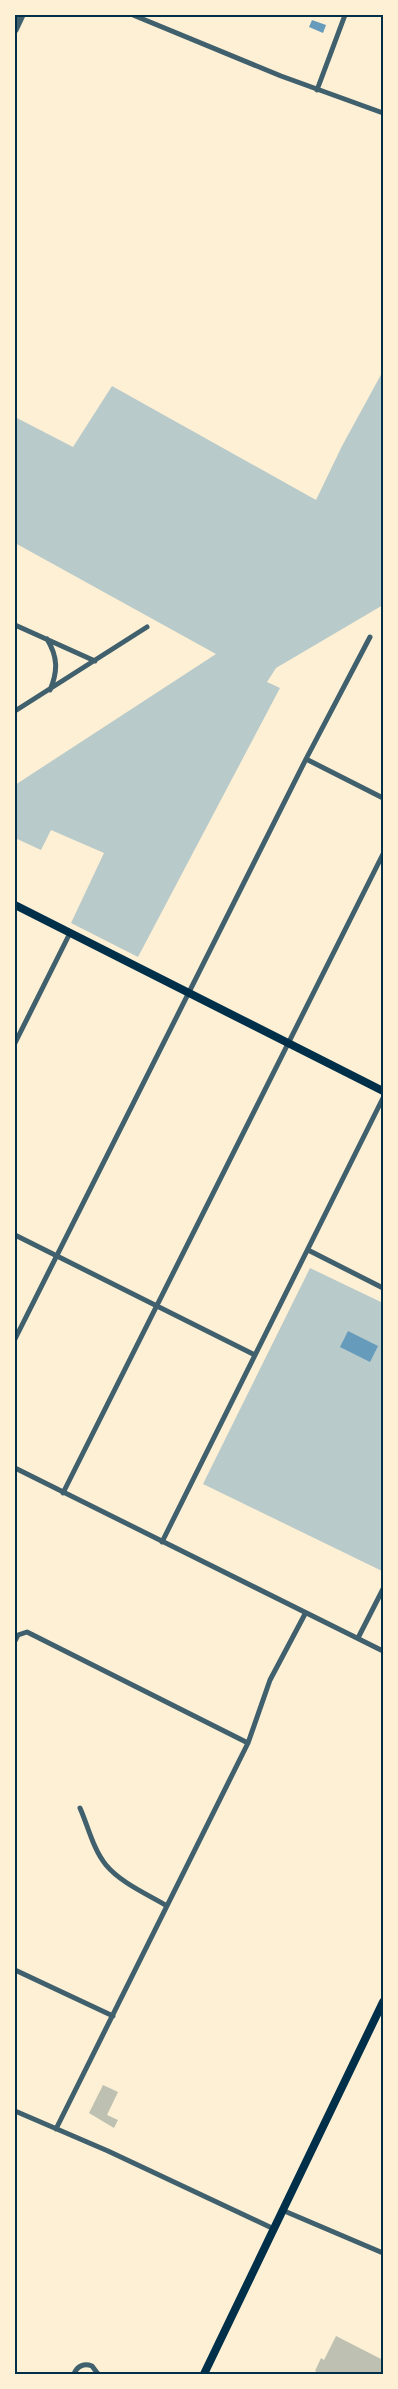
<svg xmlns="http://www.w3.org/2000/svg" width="398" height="2389" font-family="Bitter,serif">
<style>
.green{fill:#b9caca}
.water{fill:#669bbc}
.building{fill:#bec0b2}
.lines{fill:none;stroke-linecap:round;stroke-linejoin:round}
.minor{stroke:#3f606c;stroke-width:5}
.tertiary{stroke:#3f606c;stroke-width:7}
.secondary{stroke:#003049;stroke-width:8}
.neatline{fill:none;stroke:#003049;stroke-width:2}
</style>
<rect width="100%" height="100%" fill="#fdf0d5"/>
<!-- green -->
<path class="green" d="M383,371V605L276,668L267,682L280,688L138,957L71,923L104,853L51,830L41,850L15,838V785L216,654L15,543V417L73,447L112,386L316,500L342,446Z
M310,1268L383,1303L382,1571L203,1484Z"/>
<!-- water -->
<path class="water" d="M312,20L326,25L323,33L309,27Z
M348,1331L378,1346L370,1362L340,1347Z"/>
<!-- building -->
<path class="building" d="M103,2085L118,2092L107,2115L118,2120L114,2128L89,2113Z
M336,2336L383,2360V2374H316L317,2372L315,2371L321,2358L324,2360Z"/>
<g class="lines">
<!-- minor -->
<path class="minor" d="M133,15L281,76L383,113
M317,90L345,15
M15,625L95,661
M47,639C58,657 58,671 50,690
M15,711L147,627
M306,759L383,798
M15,1043L70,933
M15,1235L255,1355
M308,1250L383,1288
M15,1339L306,759L370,637
M15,1468L383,1651
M63,1493L383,854
M162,1542L383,1098
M358,1638L383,1589
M15,1641L18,1635L27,1632L33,1635L248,1743
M80,1808C88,1826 93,1849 106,1865C121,1883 147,1894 167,1906
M15,1970L113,2016
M15,2111L108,2151L274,2229
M56,2129L248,1743L270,1680L305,1614
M282,2210L383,2253
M74,2374C77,2366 84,2363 92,2366L98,2374"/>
<!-- tertiary -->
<path class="tertiary" d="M15,30L22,15"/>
<!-- secondary -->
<path class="secondary" d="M15,905L383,1091
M204,2374L383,2002"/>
</g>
<!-- border -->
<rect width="398" height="2389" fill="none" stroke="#fdf0d5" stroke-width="32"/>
<rect x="16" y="16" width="366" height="2357" class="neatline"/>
</svg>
